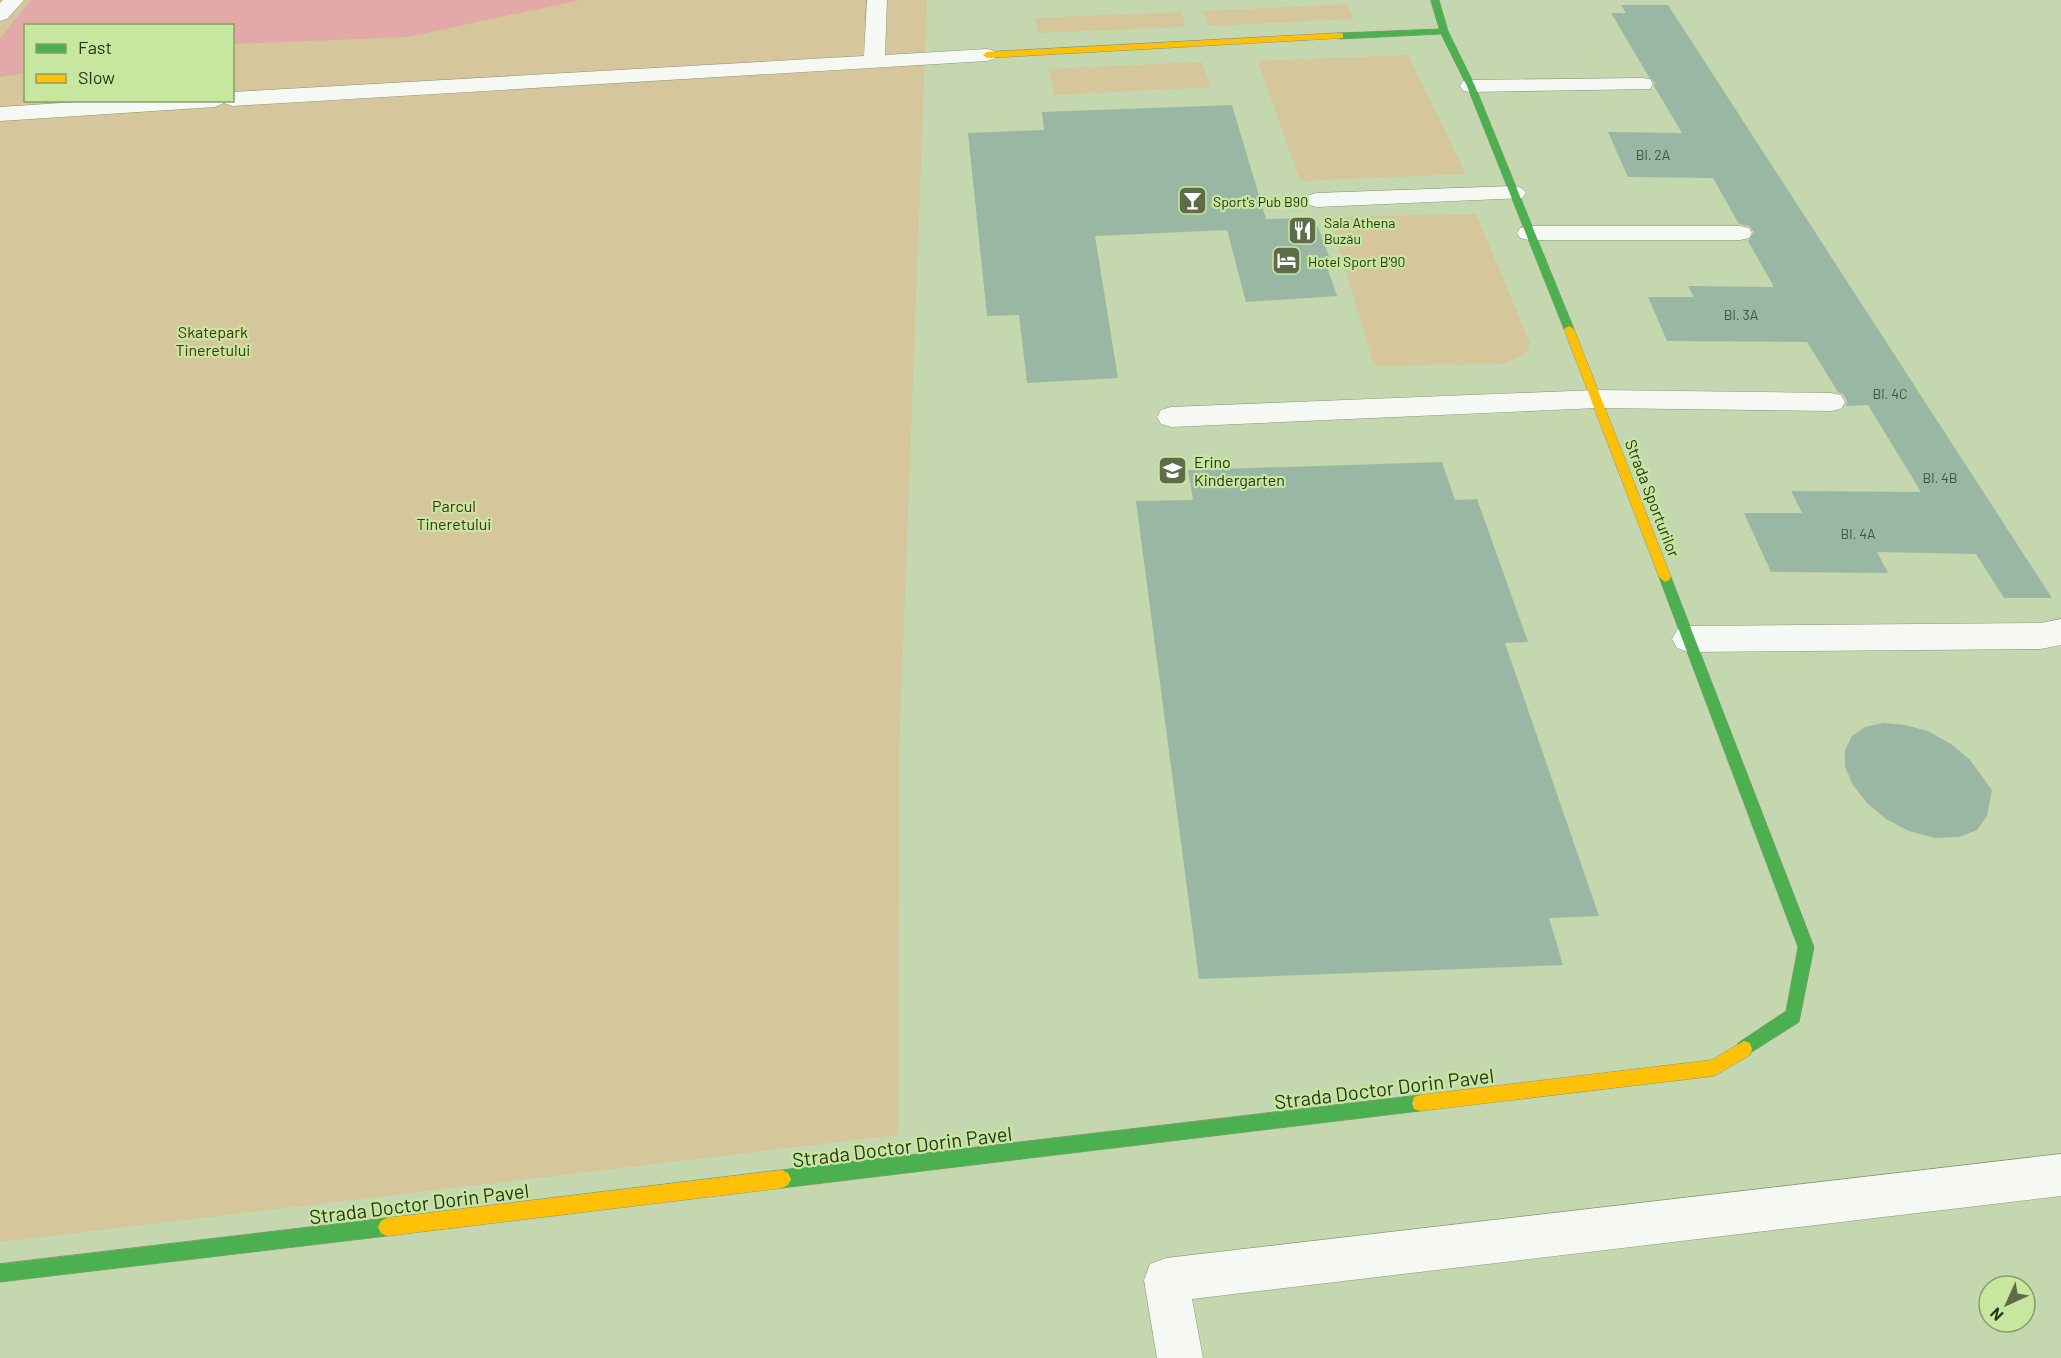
<svg xmlns="http://www.w3.org/2000/svg" width="2061" height="1358" font-family="Barlow,sans-serif">
<style>
.green{fill:#d5c69c;fill-rule:evenodd}
.water{fill:#e3a8a8}
.building{fill:#9ab7a3}
.lines{fill:none;stroke-linecap:round;stroke-linejoin:round}
.street-casing{stroke:#889677;stroke-width:1}
.fast-casing{stroke:#889677;stroke-width:1}
.slow-casing{stroke:#889677;stroke-width:1}
.street{fill:#f6f9f3;fill-rule:evenodd}
.fast{fill:#4caf50;fill-rule:evenodd}
.slow{fill:#ffc107;fill-rule:evenodd}
.labels{text-anchor:middle;dominant-baseline:central;stroke-width:4.5;stroke-linejoin:round;paint-order:stroke}
.number-label{font-size:14px;fill:#44543a}
.far-poi-label{font-size:14px;fill:#273317;stroke:#c7e79f;text-anchor:start}
.park-label{font-size:16px;fill:#482f11;stroke:#c7e79f}
.poi-label{font-size:16px;fill:#273317;stroke:#c7e79f;text-anchor:start}
.street-label{font-size:16px;fill:#273317;stroke:#c7e79f}
.near-street-label{font-size:20px;fill:#273317;stroke:#c7e79f}
</style>
<rect width="100%" height="100%" fill="#c5d7af"/>
<!-- green -->
<path class="green" d="M0,0H927L899,755L898,1135L0,1242ZM26,26H232V100H26Z
M1347,4L1354,19L1208,26L1203,11Z
M1181,12L1186,27L1038,33L1035,18Z
M1408,55L1466,174L1300,181L1258,61Z
M1202,62L1211,87L1054,95L1049,69Z
M1476,214L1530,343L1527,353L1504,364L1374,366L1330,217Z"/>
<!-- water -->
<path class="water" d="M31,0H580L407,37L233,44L232,26H26L25,73L0,77V38Z"/>
<!-- building -->
<path class="building" d="M1621,5H1668L2052,598H2004L1976,554L1877,552L1888,573L1771,572L1744,513H1802L1791,491L1921,492L1868,405L1846,406L1847,401L1843,394L1838,392L1807,342L1667,341L1648,297H1694L1688,286L1774,287L1748,241L1754,232L1749,226L1739,224L1713,178L1628,177L1608,132L1682,133L1654,86L1655,83L1649,77L1611,13H1626Z
M1232,105L1266,219L1302,218L1306,227H1318L1333,267H1327L1337,296L1246,302L1227,230L1095,236L1118,378L1027,383L1019,315L987,316L968,133L1044,130L1042,112Z
M1442,462L1455,500L1477,499L1528,642L1505,643L1599,916L1549,918L1563,965L1199,979L1136,501L1193,500L1188,470Z
M1883,723L1905,725L1928,731L1951,744L1970,760L1992,790L1987,816L1977,830L1959,837L1935,838L1909,831L1886,819L1867,803L1853,785L1845,767V750L1852,736L1865,727Z"/>
<g class="lines">
<defs>
<path id="street" d="M3,0H24L7,19L0,21V3Z
M867,0H887L885,55L987,49L994,51L997,55L994,59L987,61L232,106L224,103L215,107L0,121V107L107,100H232V92L864,56Z
M1642,78L1650,79L1653,84L1650,89L1471,92L1463,91L1460,86L1463,81L1471,80Z
M1514,186L1522,188L1526,193L1522,198L1317,207L1309,205L1305,200L1309,195L1317,193Z
M1529,226H1740L1749,228L1752,233L1749,238L1740,240H1529L1520,238L1517,233L1520,228Z
M1597,390L1831,393L1841,395L1845,402L1841,409L1831,411L1597,408L1171,427L1161,424L1157,417L1161,410L1171,407Z
M2061,619V645L2041,649L1688,652L1677,648L1672,639L1677,630L1688,626L2041,623Z
M2061,1154V1196L1192,1299L1203,1358H1157L1144,1280L1150,1264L1166,1258Z"/>
<path id="fast" d="M1431,0H1439L1448,31L1475,86L1574,329L1573,331L1569,332L1564,329L1467,86L1441,34L1340,39L1336,36L1340,33L1439,29Z
M1665,572L1671,577L1814,947L1799,1022L1744,1057L1738,1055L1736,1049L1738,1043L1786,1011L1798,947L1659,577Z
M1420,1095L1426,1097L1428,1103L1426,1109L1420,1111L782,1188L776,1185L773,1179L776,1173L782,1170Z
M387,1218L393,1221L396,1227L393,1233L387,1236L0,1282V1264Z"/>
<path id="slow" d="M1340,33L1343,34V38L987,58L983,55L987,52Z
M1569,326L1574,329L1671,577L1669,580L1665,582L1659,577L1564,329Z
M1744,1041L1750,1043L1752,1049L1750,1055L1714,1076L1420,1111L1414,1109L1412,1103L1414,1097L1420,1095L1712,1060Z
M782,1170L788,1173L791,1179L788,1185L782,1188L387,1236L381,1233L378,1227L381,1221L387,1218Z"/>
</defs>
<!-- street casing -->
<use href="#street" class="street-casing"/>
<!-- fast casing -->
<use href="#fast" class="fast-casing"/>
<!-- slow casing -->
<use href="#slow" class="slow-casing"/>
<!-- street -->
<use href="#street" class="street"/>
<!-- fast -->
<use href="#fast" class="fast"/>
<!-- slow -->
<use href="#slow" class="slow"/>
</g>
<!-- icons -->
<defs>
<symbol id="bar-square" viewBox="-11 -11 22 22"><rect x="-9" y="-9" width="18" height="18" rx="4" fill="#5e6c4c" stroke="#c7e79f"/><path d="M-6-5H6L.8 .8V4.5H3.5V6h-7V4.5H-.8V.8Z" fill="#fff"/></symbol>
<symbol id="restaurant-square" viewBox="-11 -11 22 22"><rect x="-9" y="-9" width="18" height="18" rx="4" fill="#5e6c4c" stroke="#c7e79f"/><path d="M-5-6h1v4h1v-4h1v4h1v-4h1v5L-1.5 .5V6h-2V.5L-5-1ZM5-6V6H3V1.5H1.5Q1.5-4 5-6Z" fill="#fff"/></symbol>
<symbol id="hotel-square" viewBox="-11 -11 22 22"><rect x="-9" y="-9" width="18" height="18" rx="4" fill="#5e6c4c" stroke="#c7e79f"/><path d="M-6-4.5h1.5V1H6V5H4.5V3h-9V5H-6ZM-4 0a1.8 1.8 0 1 1 3.6 0ZM.5 0V-2.5h3Q6-2.5 6 0Z" fill="#fff"/></symbol>
<symbol id="school-square" viewBox="-11 -11 22 22"><rect x="-9" y="-9" width="18" height="18" rx="4" fill="#5e6c4c" stroke="#c7e79f"/><path d="M0-5L7-2L0 1L-7-2ZM-4 1L0 2.5L4 1V4Q0 6-4 4Z" fill="#fff"/></symbol>
</defs>
<g fill-rule="evenodd">
<use href="#bar-square" x="1176" y="184" width="33" height="33"/>
<use href="#restaurant-square" x="1286" y="214" width="33" height="33"/>
<use href="#hotel-square" x="1270" y="244" width="33" height="33"/>
<use href="#school-square" x="1156" y="454" width="33" height="33"/>
</g>
<g class="labels">
<!-- number labels -->
<g class="number-label">
<text x="1653" y="154">Bl. 2A</text>
<text x="1741" y="314">Bl. 3A</text>
<text x="1890" y="393">Bl. 4C</text>
<text x="1940" y="477">Bl. 4B</text>
<text x="1858" y="533">Bl. 4A</text>
</g>
<!-- far-poi labels -->
<g class="far-poi-label">
<text x="1213" y="201">Sport's Pub B90</text>
<text x="1324" y="222">Sala Athena<tspan x="1324" dy="16">Buzău</tspan></text>
<text x="1308" y="261">Hotel Sport B'90</text>
</g>
<!-- park labels -->
<g class="park-label">
<text x="213" y="331">Skatepark<tspan x="213" dy="18">Tineretului</tspan></text>
<text x="454" y="505">Parcul<tspan x="454" dy="18">Tineretului</tspan></text>
</g>
<!-- poi labels -->
<g class="poi-label">
<text x="1194" y="461">Erino<tspan x="1194" dy="18">Kindergarten</tspan></text>
</g>
<!-- street labels -->
<g class="street-label">
<text transform="translate(1653 498) rotate(69)">Strada Sporturilor</text>
</g>
<!-- near-street labels -->
<g class="near-street-label">
<text transform="translate(1384 1088) rotate(-7)">Strada Doctor Dorin Pavel</text>
<text transform="translate(902 1146) rotate(-7)">Strada Doctor Dorin Pavel</text>
<text transform="translate(419 1203) rotate(-7)">Strada Doctor Dorin Pavel</text>
</g>
</g>
<!-- legend -->
<rect x="24" y="24" width="210" height="78" fill="#c7e79f" stroke="#879f69" stroke-width="1.5"/>
<rect x="36" y="44" width="30" height="9" fill="#4caf50" stroke="#879f69" stroke-width="1.5"/>
<text x="78" y="54" font-size="18" fill="#273317">Fast</text>
<rect x="36" y="74" width="30" height="9" fill="#ffc107" stroke="#879f69" stroke-width="1.5"/>
<text x="78" y="84" font-size="18" fill="#273317">Slow</text>
<!-- north arrow -->
<g transform="translate(2007 1304) rotate(225)"><circle r="28" fill="#c7e79f" stroke="#879f69" stroke-width="1.5"/>
<path d="M0-4.5L10 22L0 15L-10 22Z" fill="#5e6c4c"/>
<text y="-9" font-size="16" font-weight="bold" text-anchor="middle" fill="#273317">N</text>
</g>
</svg>
